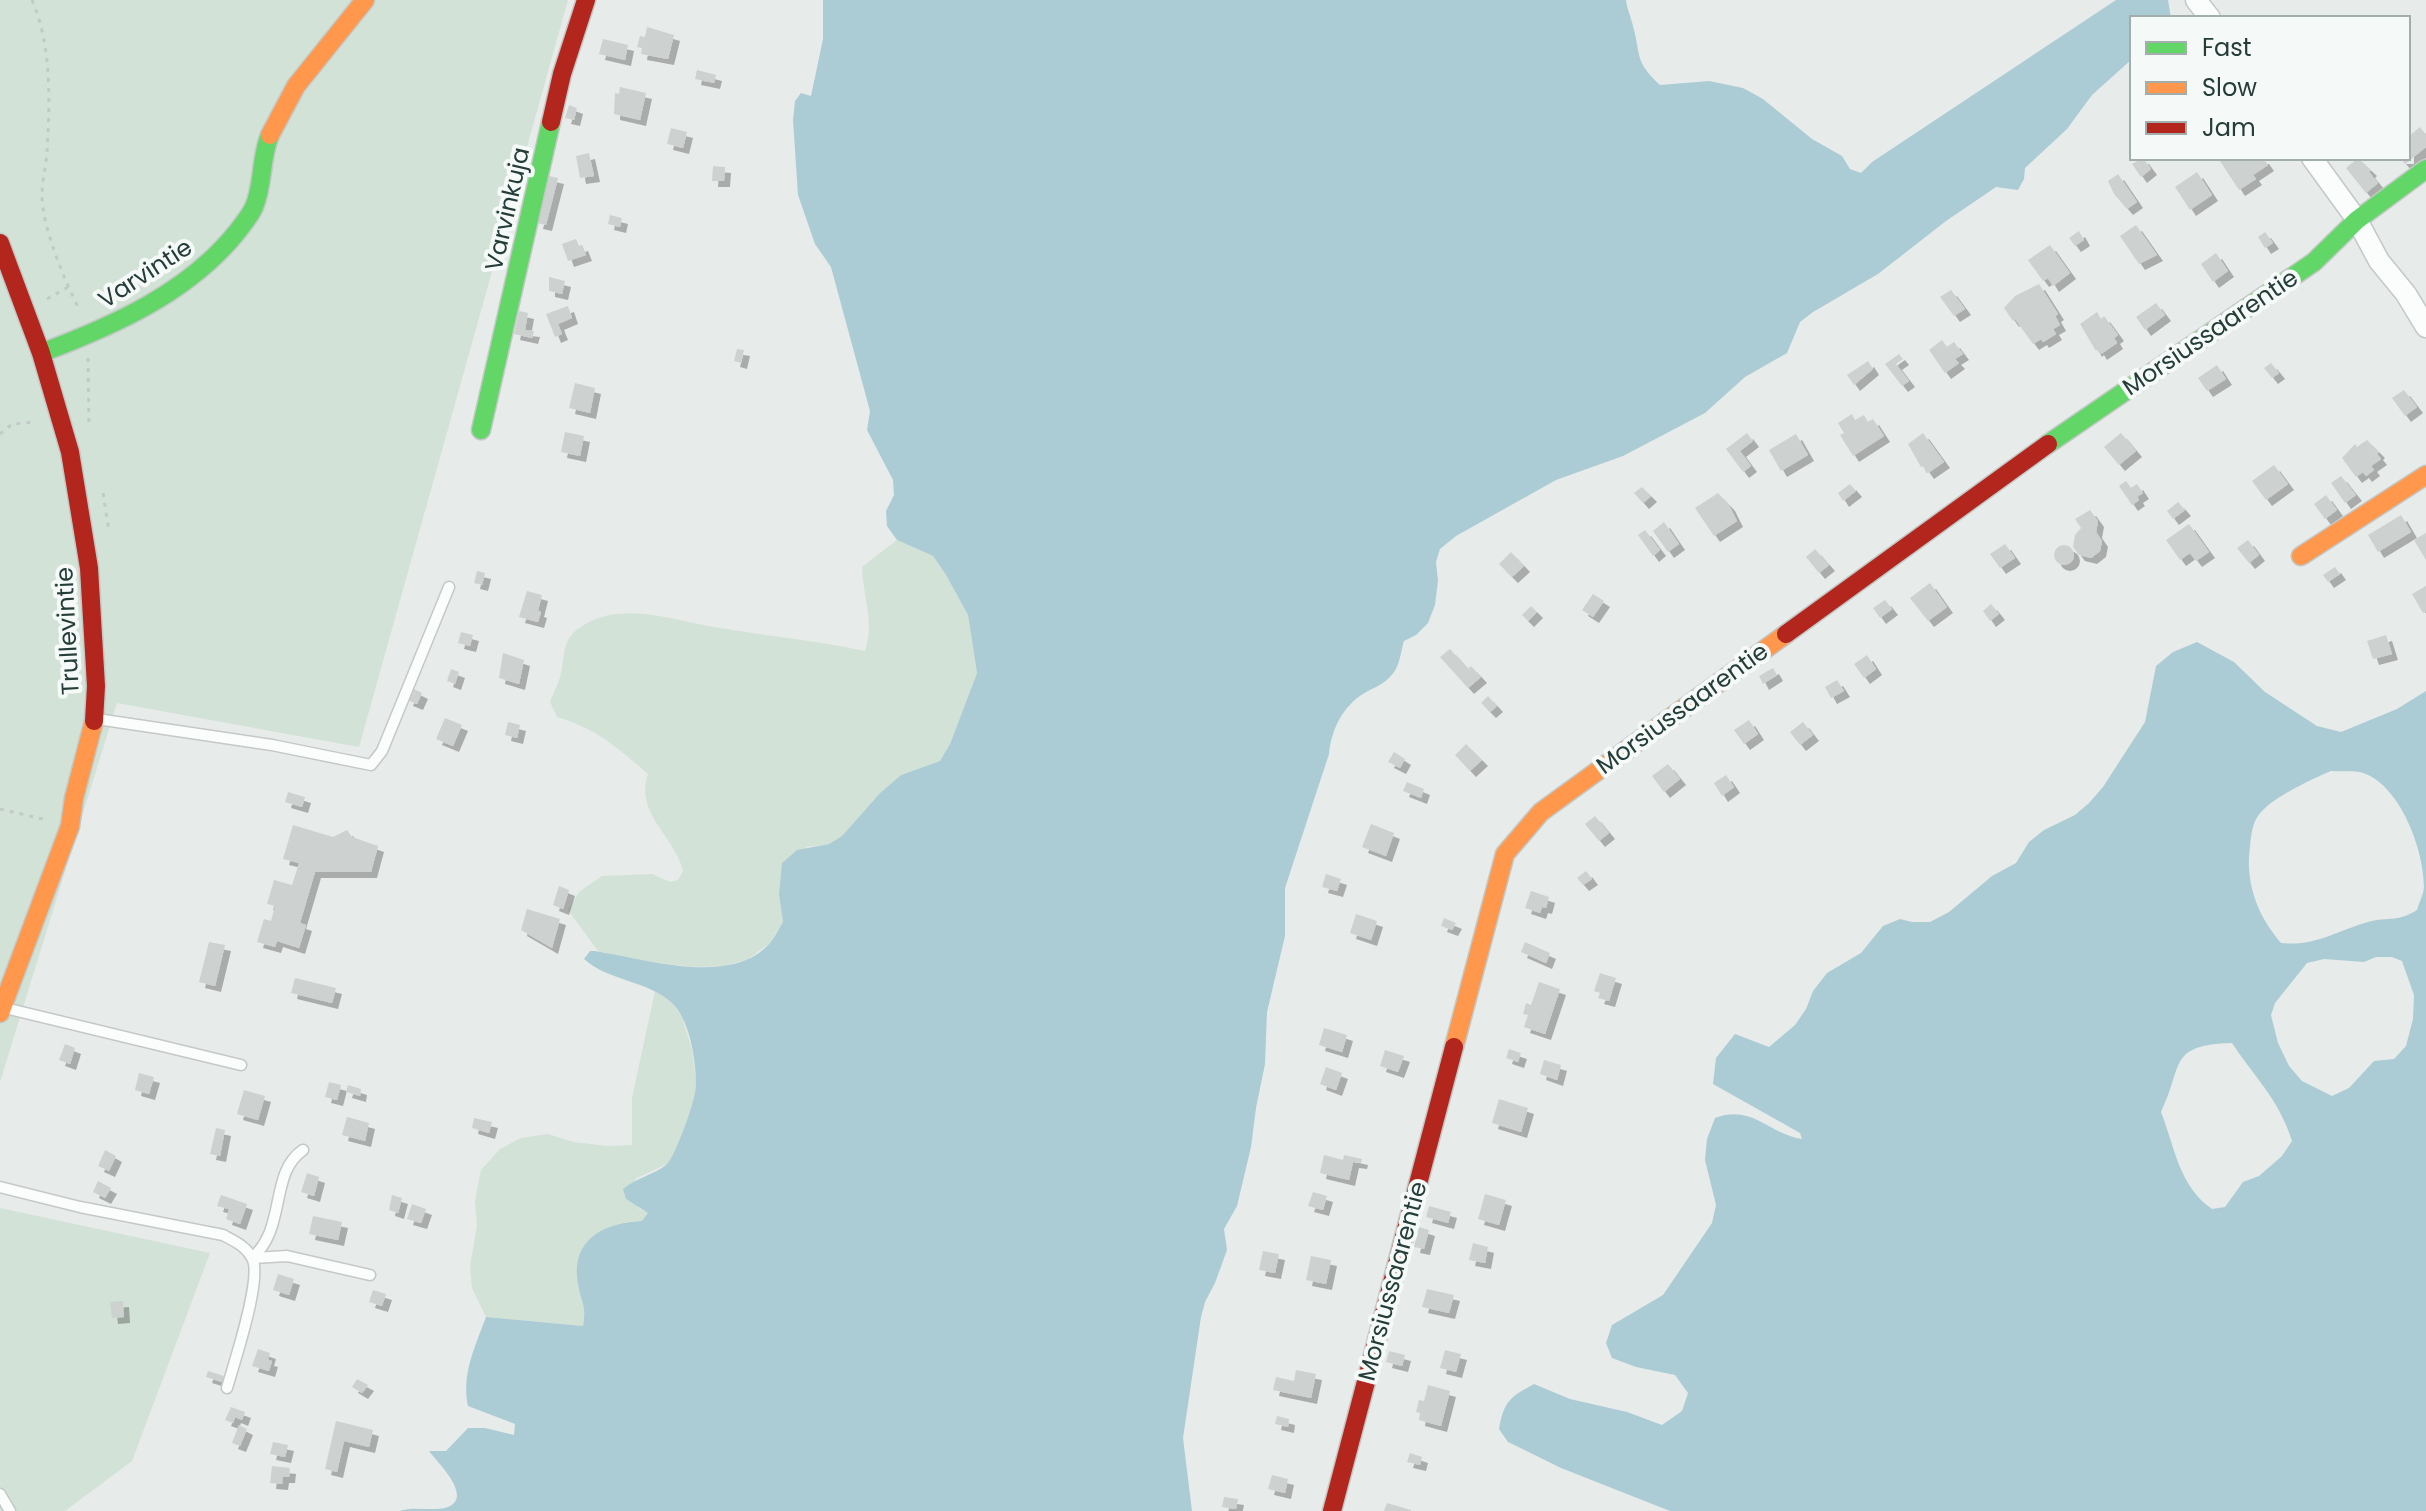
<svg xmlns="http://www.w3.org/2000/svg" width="2426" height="1511" font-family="Poppins,sans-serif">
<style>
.green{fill:#d2e2d7}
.water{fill:#acccd5;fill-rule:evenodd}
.building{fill:#cdd2d0;filter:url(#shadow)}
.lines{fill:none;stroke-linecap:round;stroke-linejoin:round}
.lane-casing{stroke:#c4c8c6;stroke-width:13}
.street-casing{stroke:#c4c8c6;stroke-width:23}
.fast-casing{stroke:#c2c8c6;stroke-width:21}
.slow-casing{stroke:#c2c8c6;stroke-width:21}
.jam-casing{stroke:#c2c8c6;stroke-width:21}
.path{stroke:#c2cac8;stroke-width:3;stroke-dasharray:4 6;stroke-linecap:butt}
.lane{stroke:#fbfcfc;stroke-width:10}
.street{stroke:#fbfcfc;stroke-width:20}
.fast{stroke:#63d668;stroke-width:18}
.slow{stroke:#ff974d;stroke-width:18}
.jam{stroke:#b3261e;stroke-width:18}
.labels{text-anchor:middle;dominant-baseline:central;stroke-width:8;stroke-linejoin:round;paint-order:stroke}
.street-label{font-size:24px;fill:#253d38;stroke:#f5f9f7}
</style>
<defs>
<filter id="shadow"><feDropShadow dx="6" dy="6" stdDeviation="0" flood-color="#0004"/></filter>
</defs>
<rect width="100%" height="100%" fill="#e7ebe9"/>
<!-- green -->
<path class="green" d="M0,0H568L359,747L117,703L0,1082Z
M897,540L933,556L946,575L968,615L977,673L950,744L940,761L901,775L880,793L842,836L829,844L807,847L779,895L783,922L769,944L748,959L724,966L693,967L635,960L598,951L568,910L579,892L602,876L652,874L670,882L678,880L683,871C675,836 634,813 648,774C617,747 597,729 557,717L550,702C554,692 559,683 561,673C565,656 562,641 578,629C618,599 671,620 714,627C765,636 815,640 865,651C875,620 863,599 862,567Z
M655,991L672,1003L682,1017L692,1050L697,1087L679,1146L667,1164L635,1179L638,1208L649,1213L642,1221L626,1222L578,1287L586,1306L583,1326L486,1317L472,1288L470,1266L477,1226L475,1201L481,1170L500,1149L521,1138L548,1134L573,1142L608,1146L632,1145V1098Z
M0,1208L210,1253L132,1461L65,1511H0Z"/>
<!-- water -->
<path class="water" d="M823,0H1626C1627,9 1631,17 1633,26C1641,55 1634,61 1660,85L1709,81L1743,88L1763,99L1812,139L1842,156L1850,169L1861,173L1872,162L2116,0H2168L2171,18H2132V59L2092,95L2067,129L2025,168L2024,179L2018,190L1996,187L1946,221L1878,274L1813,312L1800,322L1787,353L1745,377L1705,413L1623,456L1556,480L1456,536L1440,549L1436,562L1438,581L1435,605L1428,623L1416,635L1404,641C1401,650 1400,664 1394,672C1386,684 1374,687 1363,694C1342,707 1331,731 1329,754L1285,888V936L1267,1012L1265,1064L1256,1108L1251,1147L1237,1206L1224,1229L1227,1250L1215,1283L1205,1302L1201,1317L1183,1438L1192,1511H399C414,1506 430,1511 445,1508C476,1499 438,1463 429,1451H446L468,1428H485L514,1435L515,1424L468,1406C461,1375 475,1347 486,1317L583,1326C587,1303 581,1304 578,1284C570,1240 603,1223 642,1221L648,1213L626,1199L623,1189C636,1178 653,1175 666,1165C676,1156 696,1098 696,1085C696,1061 690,1020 672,1003C647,980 608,981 584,959L590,951H594C643,958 731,988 770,943C775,937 779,928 783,922L779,895L782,863L797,850L829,844L842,836L880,793L901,775L940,761L950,744L977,673L968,615L946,575L933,556L897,540L887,526L886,511L894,495L893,480L867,430L870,411L831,267L815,244L798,195L793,120L795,101L801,93L811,96L823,39Z
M2197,642L2234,662L2265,692L2317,726L2341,732L2397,709L2426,691V1511H1670L1561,1468L1508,1442L1499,1429C1504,1401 1510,1397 1534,1384L1570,1399L1627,1412L1662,1425L1682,1411L1688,1393L1675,1375L1636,1367L1612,1358L1606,1343L1612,1325L1663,1295L1712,1223L1716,1205L1705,1160L1707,1139L1715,1118C1753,1104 1768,1134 1802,1139L1800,1133L1713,1084L1716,1058L1735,1034L1769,1047L1795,1025L1806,1009L1813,991L1827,973L1861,953L1883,926L1900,919L1912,922H1930L1949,912L1992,876L2016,863L2029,842L2044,830L2075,815L2089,803L2103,787L2145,722L2156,666L2173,652ZM2331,771C2341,772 2354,770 2363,773C2400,785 2424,850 2424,886C2424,894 2419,902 2417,910C2396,923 2390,916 2368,922C2338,930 2315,947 2281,943C2257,915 2245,883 2250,846C2251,837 2252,824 2258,816C2269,799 2312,779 2331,771ZM2376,957H2392L2402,961L2414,995L2413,1019L2406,1046L2394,1059L2374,1061L2349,1088L2332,1096L2302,1081L2289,1066L2278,1043L2271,1015L2275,1003L2307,963L2324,959L2364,962ZM2232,1043C2255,1078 2279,1099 2292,1141L2282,1156L2259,1176L2243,1182L2225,1207L2212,1209C2179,1186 2175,1148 2161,1112C2184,1065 2167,1045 2232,1043Z"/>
<!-- building -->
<path class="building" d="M647,27L674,35L668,59L641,54L642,48L637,47L640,36L645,37Z
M603,39L628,45L625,60L599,54Z
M697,70L716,75L714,83L695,79Z
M620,87L646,93L640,120L614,114L615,93L619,94Z
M569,105L577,108L574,120L565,118Z
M2420,127L2426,135V147L2405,164L2400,158H2408V137Z
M671,128L687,132L683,148L667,144Z
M589,153L594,176L580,178L576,156Z
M2143,158L2151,169L2141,177L2132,164Z
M2218,158H2263L2268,165L2253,175L2256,179L2239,190Z
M2358,158L2371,170L2369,172L2378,183L2366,193L2346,168Z
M713,166L725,167L724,181H712Z
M2197,172L2212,195L2190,210L2175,187Z
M2118,174L2137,202L2127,209L2114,194L2108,181Z
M549,176L558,178L546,225L537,223Z
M610,215L622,218L620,227L608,224Z
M2136,225L2157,255L2139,264L2120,236Z
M2079,231L2084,240L2075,246L2069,238Z
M2265,232L2273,243L2265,248L2258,237Z
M576,239L579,246L582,245L586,255L568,261L562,244Z
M2050,245L2070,273L2053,286L2048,278L2043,281L2028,260Z
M2216,253L2228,271L2213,282L2201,264Z
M549,277L565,281L562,294L549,291Z
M2039,284L2058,314L2055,316L2060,325L2053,329L2056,334L2043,342L2041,339L2033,344L2015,319L2013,321L2004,308L2015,296Z
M1951,290L1965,309L1954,316L1940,297Z
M2156,303L2165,315L2145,330L2136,317Z
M568,306L572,318L558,324L562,334L555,337L546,314Z
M519,311L528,313L525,330L534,331L532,338L514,334Z
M2097,312L2101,319L2104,316L2118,335L2114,338L2117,343L2101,354L2098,349L2096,351L2080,324Z
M1942,340L1947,347L1954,342L1963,354L1955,359L1959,363L1945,373L1929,350Z
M737,349L744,350L741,363L734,361Z
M1899,354L1903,359L1896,364L1909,381L1902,386L1885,364Z
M1868,361L1873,369L1854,385L1847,375Z
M2271,363L2279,373L2272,378L2264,368Z
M2217,365L2226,379L2207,391L2198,378Z
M575,383L595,388L590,413L569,408Z
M2404,390L2417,407L2405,416L2392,398Z
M1852,414L1855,420L1864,415L1868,422L1873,419L1884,436L1853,456L1840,435L1844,433L1838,423Z
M565,432L584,436L580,456L561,452Z
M1747,433L1753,441L1740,451L1751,466L1743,472L1726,449Z
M1923,433L1944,462L1928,473L1923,466L1921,467L1908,444Z
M2121,433L2136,451L2119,465L2104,447Z
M1796,434L1808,455L1781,471L1769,450Z
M2367,440L2379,452L2377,454L2381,459L2371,466L2374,470L2366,476L2363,472L2356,477L2342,458L2355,444L2357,447Z
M2274,465L2288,484L2266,500L2252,481Z
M2341,476L2356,495L2345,503L2331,483Z
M2126,481L2131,488L2137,484L2143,493L2137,497L2139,500L2132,505L2119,486Z
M1850,484L1856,491L1843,501L1838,493Z
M1642,487L1651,496L1643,503L1634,493Z
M1718,493L1729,505L1737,521L1714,536L1695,508Z
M2326,495L2337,510L2325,519L2314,504Z
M2178,502L2185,510L2173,519L2167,511Z
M2090,510L2098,521L2096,532L2102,541L2100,551L2091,558L2079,555L2073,547L2075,535L2081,528L2075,519Z
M2401,515L2411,532L2378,552L2368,535Z
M1664,522L1679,544L1668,552L1653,531Z
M2189,524L2209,552L2196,561L2190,553L2180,560L2166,540Z
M1645,530L1660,550L1653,556L1638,535Z
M2426,533V560L2414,540Z
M2248,540L2259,555L2249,563L2237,548Z
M2005,544L2015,558L2000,568L1990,554Z
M2054 555a10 10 0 1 1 20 0a10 10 0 1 1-20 0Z
M1815,549L1829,565L1819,573L1806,557Z
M1511,552L1524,566L1512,577L1499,564Z
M2335,567L2340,574L2328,582L2323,575Z
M477,571L485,573L482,585L474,583Z
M1930,583L1947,607L1928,621L1910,598Z
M2426,586V611L2423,613L2412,594Z
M527,591L542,595L538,611L541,612L538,622L519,617Z
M1593,594L1604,601L1593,617L1582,610Z
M1885,600L1892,609L1880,618L1873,608Z
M1991,604L1999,614L1990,621L1983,611Z
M1531,606L1537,612L1528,621L1522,615Z
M461,632L473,635L470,646L458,643Z
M2386,635L2392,654L2373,659L2367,641Z
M1450,649L1468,669L1471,666L1481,677L1468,688L1440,657Z
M503,653L524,660L519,684L499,678Z
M1867,655L1876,669L1864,678L1854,664Z
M1773,668L1777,675L1763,684L1759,676Z
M451,669L459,672L455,684L447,681Z
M1837,680L1844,691L1831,698L1825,687Z
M412,688L422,693L417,704L407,700Z
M1488,696L1497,706L1490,712L1481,703Z
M445,718L462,725L453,746L436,739Z
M1749,720L1758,734L1744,744L1734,730Z
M508,722L520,725L517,738L505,735Z
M1803,722L1813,735L1800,745L1790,732Z
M1466,744L1482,760L1470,771L1455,755Z
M1394,752L1405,759L1400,768L1388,762Z
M1668,764L1680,779L1664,792L1652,776Z
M1726,775L1734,787L1722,796L1714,783Z
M1407,782L1424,789L1421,798L1403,791Z
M288,792L305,797L302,807L285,802Z
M1595,816L1609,833L1599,841L1585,824Z
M1371,824L1394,833L1386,856L1362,847Z
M293,825L333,837L347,830L352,837L378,846L371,872H315L300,923L306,925L299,948L277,941L275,947L257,942L264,919L271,921L275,906L267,904L274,880L292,885L299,863L283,859Z
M1586,871L1592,879L1583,885L1577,878Z
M1326,874L1341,879L1337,891L1322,887Z
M559,886L569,890L563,909L553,905Z
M1531,891L1549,897L1546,908L1542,907L1540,913L1525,908Z
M527,909L560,919L552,948L521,930Z
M1356,914L1377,921L1371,940L1350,933Z
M1444,918L1456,923L1452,930L1441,926Z
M209,942L225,945L215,986L199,982Z
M1525,942L1550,953L1546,963L1521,952Z
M1600,973L1616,978L1609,1001L1598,998L1600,993L1594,991Z
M295,978L336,988L332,1003L291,993Z
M1539,982L1560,989L1545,1034L1524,1027L1528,1015L1523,1014L1526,1003L1531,1005Z
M1324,1028L1347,1035L1342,1052L1319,1045Z
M65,1044L75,1048L70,1064L59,1060Z
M1509,1049L1521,1053L1518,1062L1506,1058Z
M1385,1050L1404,1056L1398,1072L1380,1066Z
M1544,1060L1561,1065L1557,1080L1540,1074Z
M1326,1067L1342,1073L1336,1090L1320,1084Z
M139,1073L154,1077L149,1094L135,1090Z
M329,1082L341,1085L337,1100L325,1097Z
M348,1085L361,1089L360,1096L346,1092Z
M244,1090L265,1096L258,1120L237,1114Z
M1499,1099L1528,1108L1521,1132L1492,1123Z
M347,1117L369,1123L365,1141L342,1135Z
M474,1118L492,1122L489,1133L472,1128Z
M216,1128L225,1130L220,1156L210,1154Z
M105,1150L116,1156L109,1171L98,1166Z
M1324,1155L1343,1160L1344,1155L1362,1159L1361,1163L1353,1162L1349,1180L1320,1173Z
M307,1173L319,1177L314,1196L301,1192Z
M98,1181L111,1188L105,1198L93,1192Z
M1313,1192L1327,1196L1323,1210L1308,1206Z
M1485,1194L1506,1200L1499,1225L1478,1219Z
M221,1195L247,1204L240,1224L226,1219L229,1209L217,1206Z
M392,1195L402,1198L398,1213L389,1210Z
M412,1204L426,1209L421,1223L407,1219Z
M1429,1206L1451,1212L1448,1223L1426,1217Z
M313,1216L342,1222L338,1240L309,1234Z
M1419,1227L1429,1230L1424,1249L1414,1247Z
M1473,1243L1488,1247L1485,1263L1469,1260Z
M1263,1251L1279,1254L1275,1273L1259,1270Z
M1311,1256L1331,1260L1326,1284L1306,1280Z
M278,1274L294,1279L289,1295L273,1290Z
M1427,1289L1454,1295L1449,1313L1422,1307Z
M373,1290L386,1294L382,1306L369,1302Z
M123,1301L124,1317L112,1318L110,1302Z
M258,1349L270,1353L268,1360L272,1361L269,1371L252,1366Z
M1445,1350L1461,1354L1456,1372L1440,1368Z
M1389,1351L1405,1355L1402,1366L1386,1362Z
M1296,1370L1316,1374L1311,1398L1273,1390L1276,1377L1294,1381Z
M208,1371L224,1376L222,1382L206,1377Z
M357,1379L368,1385L362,1393L352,1387Z
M1428,1385L1450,1391L1441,1426L1419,1420L1420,1413L1416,1412L1419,1400L1424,1401Z
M231,1407L245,1412L242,1420L235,1417L233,1423L225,1420Z
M1277,1416L1289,1419L1288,1427L1275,1424Z
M336,1421L373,1430L369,1447L344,1441L337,1472L325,1469Z
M239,1425L247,1429L240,1446L232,1443Z
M273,1442L288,1445L285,1457L270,1454Z
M1410,1453L1422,1457L1420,1465L1407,1462Z
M272,1466L290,1468L289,1477H283L282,1484L270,1483Z
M1272,1475L1288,1479L1285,1493L1268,1489Z
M1224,1497L1238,1499L1236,1509L1222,1507Z
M1387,1503L1411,1510V1511H1384Z"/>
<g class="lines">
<defs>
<path id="lane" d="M97,719L272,745L371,765L382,751L449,587
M5,1008L241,1065
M0,1187L80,1207L223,1235C234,1241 246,1246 252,1258C263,1277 234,1363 227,1388
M252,1258C287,1228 269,1173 303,1150
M252,1258L287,1256L370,1275
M0,1494L10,1511"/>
<path id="street" d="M2196,0L2210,18
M2312,158L2357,220L2379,261L2406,294L2426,327"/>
<path id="fast" d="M41,353C113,326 188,293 237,232C243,224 250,216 254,207C264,184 260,158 270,135
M481,430L551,122
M2048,444L2314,262L2357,220L2426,169"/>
<path id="slow" d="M270,135L296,86L365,0
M2301,556L2426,475
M0,1013L70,826L74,798L94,721
M1454,1047L1505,854L1541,812L1786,634"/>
<path id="jam" d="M551,122L562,74L586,0
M0,243L41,353L70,452L89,568L96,686L94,721
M1786,634L2048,444
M1332,1511L1454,1047"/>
</defs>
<!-- lane casing -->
<use href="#lane" class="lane-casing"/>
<!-- street casing -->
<use href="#street" class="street-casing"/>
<!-- fast casing -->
<use href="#fast" class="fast-casing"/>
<!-- slow casing -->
<use href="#slow" class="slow-casing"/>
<!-- jam casing -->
<use href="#jam" class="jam-casing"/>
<!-- path -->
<path class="path" d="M32,0C52,46 50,103 47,152C46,166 42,181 42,195C42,227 65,282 80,311
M47,299L68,287
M88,358L89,426
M0,434L12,424L36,422
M103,493L109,532
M0,809L47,820"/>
<!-- lane -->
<use href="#lane" class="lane"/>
<!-- street -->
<use href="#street" class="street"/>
<!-- fast -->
<use href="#fast" class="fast"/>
<!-- slow -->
<use href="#slow" class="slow"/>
<!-- jam -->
<use href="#jam" class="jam"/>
</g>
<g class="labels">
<!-- street labels -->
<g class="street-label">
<text transform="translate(507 209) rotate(-77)">Varvinkuja</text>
<text transform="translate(145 273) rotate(-33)">Varvintie</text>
<text transform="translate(2210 332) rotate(-34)">Morsiussaarentie</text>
<text transform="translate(67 631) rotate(-93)">Trullevintie</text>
<text transform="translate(1682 708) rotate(-36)">Morsiussaarentie</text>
<text transform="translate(1392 1281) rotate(-75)">Morsiussaarentie</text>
</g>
</g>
<!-- legend -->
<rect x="2130" y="16" width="280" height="144" fill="#f5f9f7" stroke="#a2aeab" stroke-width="2"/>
<rect x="2146" y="42" width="40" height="12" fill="#63d668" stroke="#a2aeab" stroke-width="2"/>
<text x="2202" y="56" font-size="24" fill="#253d38">Fast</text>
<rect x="2146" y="82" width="40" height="12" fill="#ff974d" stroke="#a2aeab" stroke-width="2"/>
<text x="2202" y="96" font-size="24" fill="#253d38">Slow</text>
<rect x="2146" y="122" width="40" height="12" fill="#b3261e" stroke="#a2aeab" stroke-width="2"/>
<text x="2202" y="136" font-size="24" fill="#253d38">Jam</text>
</svg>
